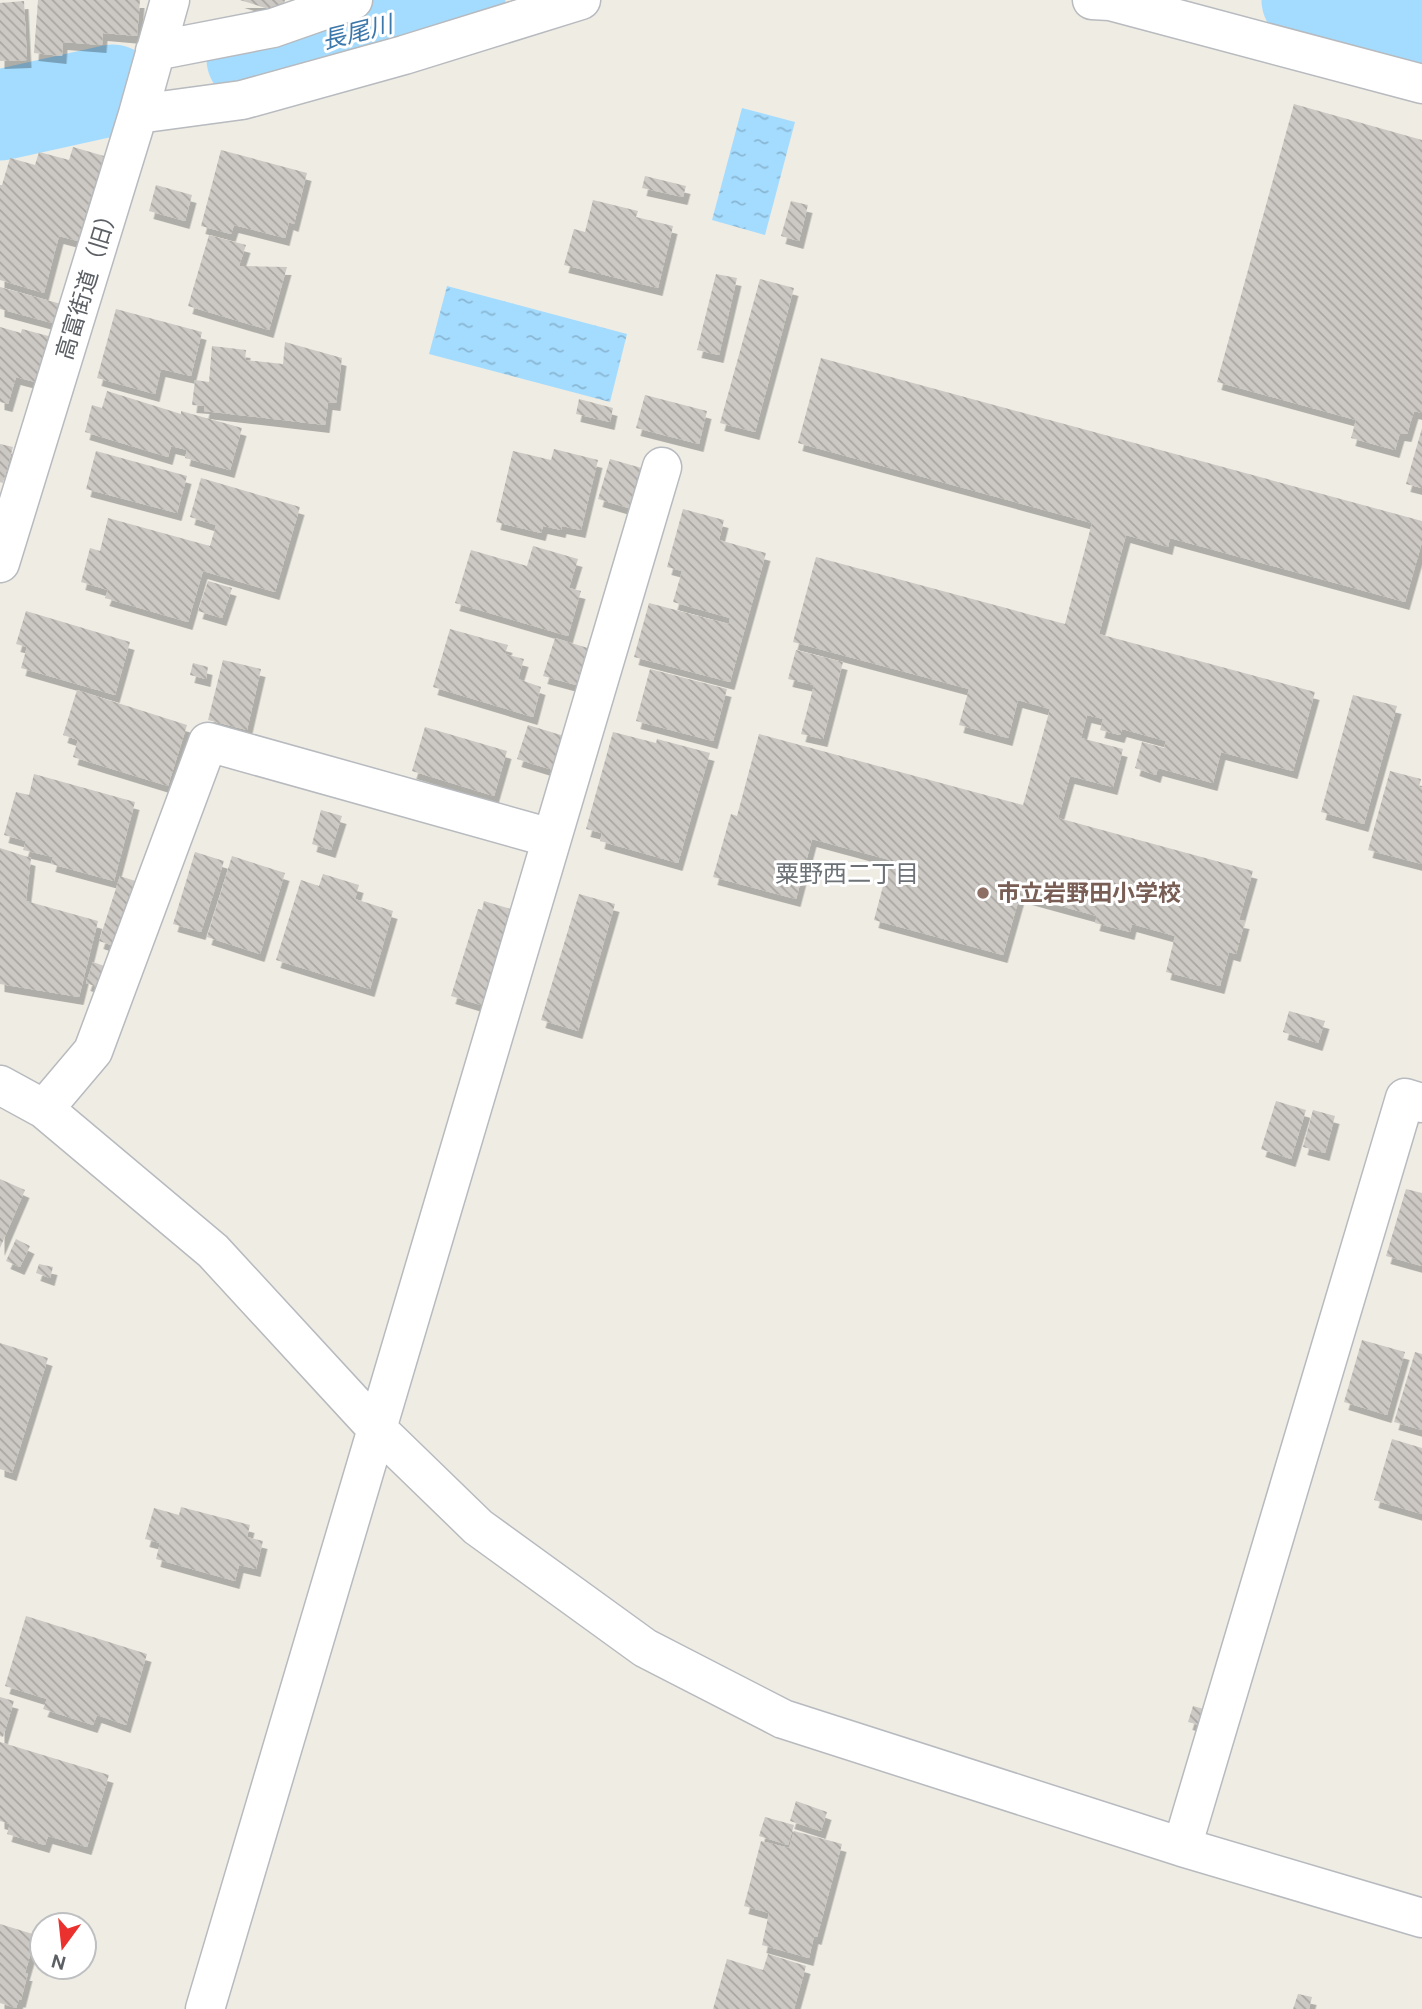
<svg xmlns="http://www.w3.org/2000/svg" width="1422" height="2009" font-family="'DM Sans','Noto Sans JP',sans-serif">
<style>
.water{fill:url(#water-ripples)}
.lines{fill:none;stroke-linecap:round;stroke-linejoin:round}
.river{stroke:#a4dcff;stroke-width:91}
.building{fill:url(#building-back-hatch);filter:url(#shadow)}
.minor-casing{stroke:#b7babe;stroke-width:41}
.minor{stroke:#fff;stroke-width:38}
.education-dot{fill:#8d6e63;stroke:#fff;stroke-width:2.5}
.labels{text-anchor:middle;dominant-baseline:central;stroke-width:6;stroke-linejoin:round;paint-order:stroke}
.street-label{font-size:23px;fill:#5c6065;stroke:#fff}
.education-label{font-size:23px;font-weight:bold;fill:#785e54;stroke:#fff;text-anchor:start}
.water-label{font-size:24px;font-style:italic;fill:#3c78aa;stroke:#fff}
.neighbourhood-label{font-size:24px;fill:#6d7277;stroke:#fff}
</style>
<defs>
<pattern id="water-ripples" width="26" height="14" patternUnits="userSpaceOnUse" patternTransform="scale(1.75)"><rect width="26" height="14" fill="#a4dcff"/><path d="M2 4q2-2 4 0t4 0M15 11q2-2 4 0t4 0" fill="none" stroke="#89b6d2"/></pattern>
<pattern id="building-back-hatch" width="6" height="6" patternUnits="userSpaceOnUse" patternTransform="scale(1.75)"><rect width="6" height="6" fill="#ccc8c3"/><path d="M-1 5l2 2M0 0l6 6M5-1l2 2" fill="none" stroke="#a9a6a2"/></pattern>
<filter id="shadow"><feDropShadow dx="4.5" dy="8" stdDeviation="0" flood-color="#0004"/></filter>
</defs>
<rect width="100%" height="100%" fill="#efece4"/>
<!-- water -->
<path class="water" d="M742,108L795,122L765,235L712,220Z
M447,286L627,334L610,402L429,354Z"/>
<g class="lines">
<!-- river -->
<path class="river" d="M1307,0L1422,32
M252,59L415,18L460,0
M0,115L113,90"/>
</g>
<!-- building -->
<path class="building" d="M38,0H140L137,36L103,33L102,45L63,42L62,56L34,53Z
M240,0H285L281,13Z
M24,1L27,60L0,61V3Z
M1294,104L1422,140V413L1414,411L1407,434L1400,433L1395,450L1351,438L1356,420L1217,382Z
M73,147L111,158L98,194L92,192L78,241L59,236L44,293L0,280V185H2L10,158L35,165L39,152L69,160Z
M221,150L307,173L294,224L289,222L285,238L234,225L231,234L201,226Z
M645,176L686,186L683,197L642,188Z
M156,185L192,195L185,221L149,211Z
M593,200L638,211L636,217L673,226L658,288L564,265L574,229L585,232Z
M791,201L808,205L799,241L781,236Z
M209,235L246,245L239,266L287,267L269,330L188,306Z
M716,274L737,278L719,355L697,350Z
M760,279L794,288L755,432L720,423Z
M0,287L61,304L56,324L0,309Z
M116,309L202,332L191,376L161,369L155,394L97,378Z
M0,327L21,333L22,329L52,337L39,383L16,377L8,404L0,402Z
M285,342L342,358L336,403L328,402L325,425L204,411L205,406L192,405L195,380L209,382L212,346L246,350L245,360L283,364Z
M821,358L1422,521V542L1405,602L1170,538L1168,547L1126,535L1099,634L1315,692L1293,771L1221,752L1213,783L1158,768L1156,775L1135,768L1142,742L1164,748L1166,741L1122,729L1120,735L1100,730L1103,719L1087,715L1081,738L1123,749L1113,787L1070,776L1058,818L1253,871L1239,920L1245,921L1236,954L1229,952L1220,986L1166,972L1175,936L1132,924L1130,932L1095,923L1097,916L1020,895L1003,955L874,920L890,860L812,839L796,899L713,877L731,814L737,816L759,734L1023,805L1050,709L1018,700L1008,738L959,725L969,689L793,642L816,557L1065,624L1092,523L798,443Z
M107,391L181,414V411L242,428L230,470L185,458L187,450L171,446L168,457L85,432L92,405L102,408Z
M645,395L707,411L699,444L636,428Z
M579,399L613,408L610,422L576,414Z
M1422,428V488L1406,484Z
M0,444L13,447L3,483L0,482Z
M554,449L598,460L581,530L562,526L561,530L543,526L541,533L496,522L513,451L551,460Z
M96,451L187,476L177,513L86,489Z
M610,459L645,469L632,509L598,499Z
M201,478L300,507L275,592L203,571L188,622L105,598L108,590L81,582L90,548L100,551L108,518L210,546L216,525L190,517Z
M683,509L724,520L719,540L766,553L730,682L634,657L649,603L729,624L730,618L673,602L682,571L667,567Z
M533,546L578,559L569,588L581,591L568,636L455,603L471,550L527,566Z
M208,581L232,588L222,618L198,611Z
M26,611L130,642L115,695L21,668L27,647L16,644Z
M450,629L508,645L505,654L524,659L518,679L541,687L533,717L433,687Z
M555,638L591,649L580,686L543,676Z
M796,650L843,662L823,739L801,734L814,685L788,679Z
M223,660L261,669L247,730L208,720Z
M193,663L208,667L206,679L190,675Z
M650,669L727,689L713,741L636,721Z
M77,690L187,725L168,786L73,757L78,740L63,735Z
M1353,695L1397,706L1364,824L1321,812Z
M528,725L564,736L553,770L517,759Z
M425,727L507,751L494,796L412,771Z
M613,732L656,743L657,739L710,753L678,863L600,841L602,833L586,829Z
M1390,771L1421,779L1419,787H1422V864L1368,850Z
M34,774L135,802L114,881L51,864L53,857L23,850L26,841L4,835L16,792L29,795Z
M321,810L342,816L331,850L312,844Z
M0,848L31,858L26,901L98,921L79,997L0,984Z
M195,852L224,861L201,932L173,924Z
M232,856L285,873L260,954L207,937Z
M323,874L359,885L355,899L393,911L370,989L276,960L301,880L319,886Z
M120,876L141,883L120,948L99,941Z
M579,894L615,904L578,1031L541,1020Z
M484,901L514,910L484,1006L451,996L478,909L482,910Z
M93,962L107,967L100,988L86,983Z
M1289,1011L1325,1021L1318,1043L1283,1032Z
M1276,1101L1306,1110L1291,1159L1261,1149Z
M1313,1110L1335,1116L1325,1153L1303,1147Z
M0,1179L25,1190L0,1248Z
M1406,1189L1422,1193V1266L1386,1256Z
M16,1239L30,1246L20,1267L6,1261Z
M39,1264L53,1267L50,1278L36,1273Z
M1362,1340L1405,1352L1387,1415L1344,1402Z
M0,1343L48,1358L12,1473L0,1469Z
M1415,1352L1422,1354V1430L1394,1422Z
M1392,1439L1422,1448V1514L1374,1500Z
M181,1507L250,1525L247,1537L263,1541L256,1569L239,1565L235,1581L156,1559L160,1543L145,1539L154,1508L179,1515Z
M26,1616L147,1654L126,1725L97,1715L93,1725L43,1709L47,1699L5,1686Z
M0,1697L14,1701L3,1737L0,1736Z
M1193,1706L1204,1709L1199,1725L1188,1722Z
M0,1742L109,1775L87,1847L48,1836L45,1845L7,1834L10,1824L0,1821Z
M796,1801L827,1812L821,1831L790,1821Z
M765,1817L794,1825L788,1845L759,1836Z
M794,1831L842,1844L817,1937L814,1936L809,1958L762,1945L769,1913L744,1906L761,1841L789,1848Z
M0,1924L36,1935L25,1973H28L21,2000L19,1999L16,2008L0,2003Z
M768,1954L806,1966L794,2009H713L727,1959L763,1970Z
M1298,1994L1312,1997L1309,2009H1293Z"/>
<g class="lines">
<defs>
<path id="minor" d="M1092,0L1110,1L1422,84
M155,51L273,28L353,0
M138,114L242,100L404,55L581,0
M0,563L138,114L170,0
M0,1085L44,1109L213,1251L377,1429L478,1527L645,1648L783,1719L1182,1847L1422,1918
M44,1109L93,1051L208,742L551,838
M1182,1847L1405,1098L1422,1103
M205,2009L662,467"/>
</defs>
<!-- minor casing -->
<use href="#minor" class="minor-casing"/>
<!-- minor -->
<use href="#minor" class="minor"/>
</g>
<!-- markers -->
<circle class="education-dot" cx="983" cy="893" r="7"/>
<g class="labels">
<!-- street labels -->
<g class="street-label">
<text transform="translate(87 282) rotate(-73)">高富街道（旧）</text>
</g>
<!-- education labels -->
<g class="education-label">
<text x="997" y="893">市立岩野田小学校</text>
</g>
<!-- water labels -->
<g class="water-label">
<text transform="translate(357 32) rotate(-14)">長尾川</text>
</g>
<!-- neighbourhood labels -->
<g class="neighbourhood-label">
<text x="847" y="873">粟野西二丁目</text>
</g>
</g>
<!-- north arrow -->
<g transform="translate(63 1946) rotate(195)"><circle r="33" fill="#ffffff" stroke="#bebfc1" stroke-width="2"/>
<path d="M0-5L12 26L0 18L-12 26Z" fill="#eb312d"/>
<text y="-10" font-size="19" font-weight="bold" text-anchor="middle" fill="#5c6065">N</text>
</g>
</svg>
